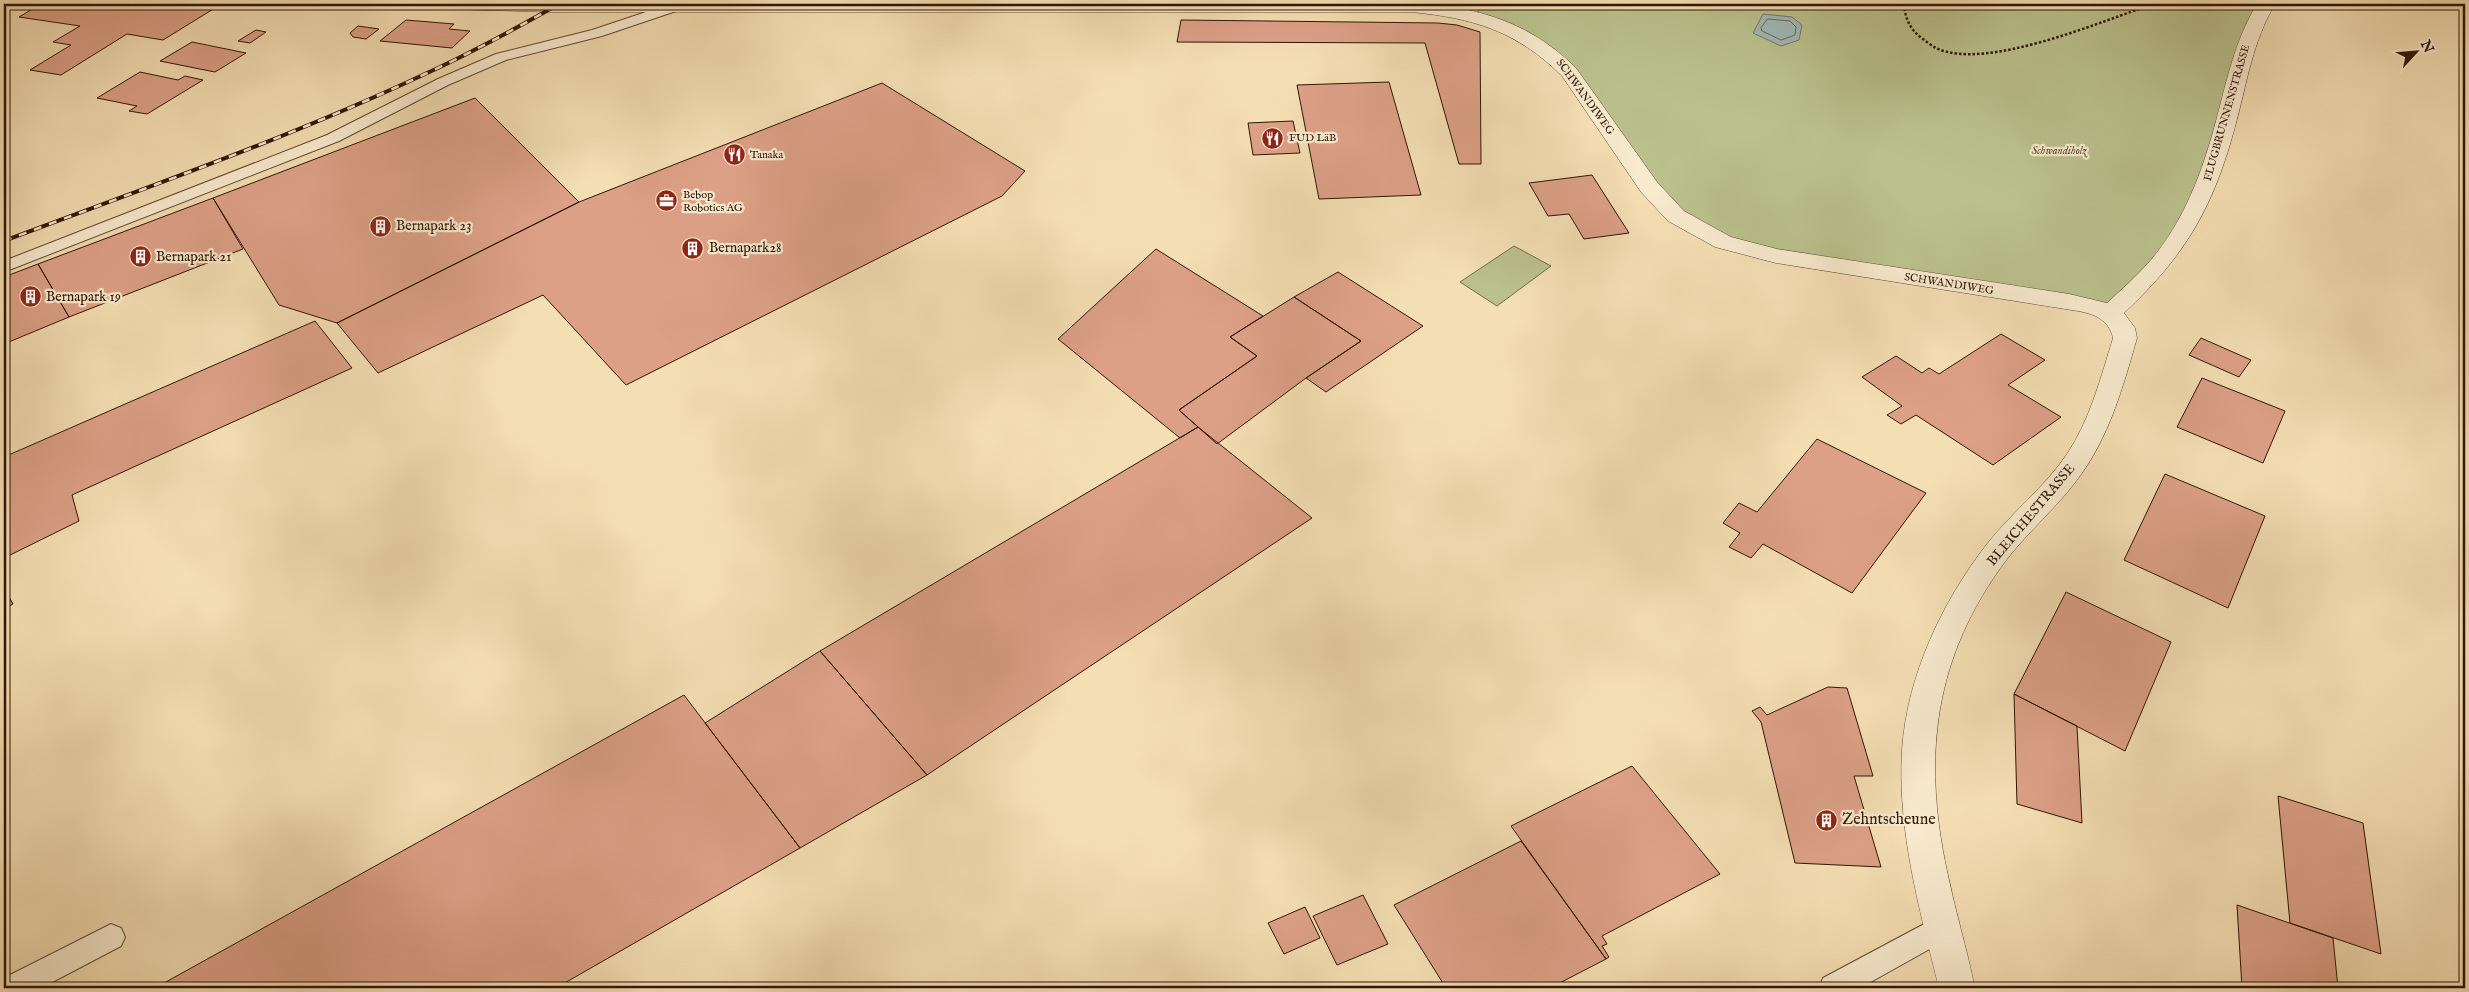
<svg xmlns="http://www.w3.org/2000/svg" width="2469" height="992" font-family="'IM FELL English',serif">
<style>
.green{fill:#bac18d;stroke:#756b49}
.water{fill:#a0b9b7;stroke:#737770}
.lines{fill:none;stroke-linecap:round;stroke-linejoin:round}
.shore{stroke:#68675e;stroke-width:1}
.building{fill:#dca087;stroke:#301505}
.service-casing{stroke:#614730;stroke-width:2}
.minor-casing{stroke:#614730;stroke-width:1}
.path{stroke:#301505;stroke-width:2.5;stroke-dasharray:2.5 2;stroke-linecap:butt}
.service{fill:#f8eace;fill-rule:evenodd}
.minor{fill:#f8eace;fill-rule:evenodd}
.rail-casing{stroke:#301505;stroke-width:4}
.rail{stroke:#f8eace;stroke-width:2.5;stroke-dasharray:8;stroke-linecap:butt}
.labels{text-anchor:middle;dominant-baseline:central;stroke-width:4.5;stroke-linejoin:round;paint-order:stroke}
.far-street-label{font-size:11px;fill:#301505;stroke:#f8eace}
.far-poi-label{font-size:11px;fill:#301505;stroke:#f8eace;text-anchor:start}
.far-park-label{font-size:11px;font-style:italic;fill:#59492e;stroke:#f8eace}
.poi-label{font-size:14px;fill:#301505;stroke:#f8eace;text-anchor:start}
.street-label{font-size:14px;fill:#301505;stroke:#f8eace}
.near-poi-label{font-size:16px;fill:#301505;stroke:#f8eace;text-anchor:start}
</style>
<rect width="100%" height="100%" fill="#f4deb3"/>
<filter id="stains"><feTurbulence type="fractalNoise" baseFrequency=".004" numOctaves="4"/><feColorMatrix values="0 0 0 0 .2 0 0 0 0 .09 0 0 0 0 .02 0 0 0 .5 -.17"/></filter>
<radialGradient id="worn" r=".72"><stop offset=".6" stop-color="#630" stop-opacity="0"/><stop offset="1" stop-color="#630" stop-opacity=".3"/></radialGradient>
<!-- green -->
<path class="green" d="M1483,4H2266L2257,18L2197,207L2110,313L1776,256L1686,223L1569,72L1475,16Z
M1514,246L1551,266L1497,306L1460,282Z"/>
<!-- water -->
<path class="water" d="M1763,14L1792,17L1802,25L1799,40L1781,46L1753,33Z"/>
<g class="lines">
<!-- shore -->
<path class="shore" d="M1768,19L1790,21L1796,27L1795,35L1781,40L1762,31L1761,28Z"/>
</g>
<!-- building -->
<path class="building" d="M41,4H188L215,8L163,40L127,34L61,75L30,70L71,45L53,42L80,26L19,17Z
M406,20L454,24L449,29L470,31L452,48L380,41Z
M1181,20L1438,23L1457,25L1480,32L1481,164H1459L1425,43L1177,42Z
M358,26L379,29L366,39L353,37L350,33Z
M256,30L266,32L250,43L238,41Z
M192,42L246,53L215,72L160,61Z
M140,72L178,80L185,76L203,80L147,114L129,111L137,106L97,98Z
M1389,82L1421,195L1319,199L1297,85Z
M882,83L1025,171L1002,196L626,385L543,295L378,373L337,323L579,202Z
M475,98L579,202L337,323L279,305L213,198Z
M1293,121L1300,153L1253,155L1248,123Z
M1592,175L1629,233L1584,239L1569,214L1548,216L1529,183Z
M213,198L243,249L69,317L38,264Z
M1156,249L1263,316L1230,337L1257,356L1179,410L1198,427L1180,438L1058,339Z
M38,264L69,317L4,344V277Z
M1338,272L1423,326L1326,392L1306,378L1361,341L1294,297Z
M1294,297L1361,341L1306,378L1217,444L1179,410L1257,356L1230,337Z
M315,321L352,368L72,495L79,521L4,558V457Z
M2001,334L2045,360L2008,385L2061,417L1993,465L1916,415L1901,424L1887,415L1902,406L1862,377L1896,356L1922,373L1929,368L1939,374Z
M2201,338L2251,360L2239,377L2189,355Z
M2202,378L2285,411L2263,463L2177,427Z
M1198,427L1312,518L927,775L820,651Z
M1817,439L1926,493L1852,593L1763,544L1751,558L1729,547L1740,533L1723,523L1739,503L1757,512Z
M2165,474L2265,516L2228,608L2124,560Z
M4,588L13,604L4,609Z
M2066,592L2171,642L2125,751L2014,694Z
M820,651L927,775L800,848L705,723Z
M1828,687L1847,688L1873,776H1854L1881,867L1795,863L1761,722L1752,711L1760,707L1767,715Z
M2014,694L2077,726L2082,823L2017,804Z
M684,695L800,848L556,988H155Z
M1632,766L1720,874L1602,936L1607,944L1602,946L1609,957L1606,959L1511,826Z
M2278,796L2363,823L2381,954L2290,923Z
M1521,841L1606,959L1550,988H1446L1394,905Z
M1363,895L1388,944L1337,965L1313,916Z
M2237,905L2333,938L2338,988H2242Z
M1305,907L1320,938L1284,954L1268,923Z"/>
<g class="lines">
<defs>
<path id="service" d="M670,4H683L684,6L682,9L602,36L506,60L448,85L339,141L4,272V261L327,135L438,79L496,54L592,30Z
M1943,914L1953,918L1957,927L1953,936L1860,988H1819L1823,978Z
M111,924L121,928L125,937L121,946L41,988H4V978Z"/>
<path id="minor" d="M439,4H1435C1492,12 1534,27 1576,68L1657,182L1684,211L1731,237L1777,249L2069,294L2107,303C2122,289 2137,276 2150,261C2184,222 2203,170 2216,121C2227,80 2235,40 2257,4H2275C2253,41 2247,82 2236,123C2214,206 2187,254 2124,313L2135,328L2137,338C2123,387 2109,438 2077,480C2056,508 2029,531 2007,559C1934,656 1922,755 1947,871C1955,910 1967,949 1975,988H1939C1920,911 1897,830 1902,750C1907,676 1942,602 1987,544C2012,512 2045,487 2067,454C2090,420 2101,377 2113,338C2109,320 2095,314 2078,311L1776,263L1715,247L1668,221L1641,192L1562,76C1517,31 1473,18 1411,12H553L448,9L442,8Z"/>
</defs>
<!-- service casing -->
<use href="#service" class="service-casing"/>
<!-- minor casing -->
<use href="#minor" class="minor-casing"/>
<!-- path -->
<path class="path" d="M1904,4C1905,19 1911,31 1923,39C1927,42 1932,46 1936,48C1986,72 2103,20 2154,4"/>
<!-- service -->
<use href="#service" class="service"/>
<!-- minor -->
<use href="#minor" class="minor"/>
<defs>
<path id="rail" d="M4,241C145,188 289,138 425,74C471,53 515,29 559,4"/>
</defs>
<!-- rail casing -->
<use href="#rail" class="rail-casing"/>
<!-- rail -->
<use href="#rail" class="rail"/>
</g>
<!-- icons -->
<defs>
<symbol id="restaurant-disc" viewBox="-11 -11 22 22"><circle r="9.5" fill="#8f2418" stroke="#f8eace"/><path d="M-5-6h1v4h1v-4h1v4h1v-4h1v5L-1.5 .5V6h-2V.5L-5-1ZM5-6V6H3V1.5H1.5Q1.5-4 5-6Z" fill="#fff"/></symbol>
<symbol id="office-disc" viewBox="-11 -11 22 22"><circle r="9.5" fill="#8f2418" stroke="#f8eace"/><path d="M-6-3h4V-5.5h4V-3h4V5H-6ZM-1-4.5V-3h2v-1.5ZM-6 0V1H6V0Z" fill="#fff"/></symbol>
<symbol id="building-disc" viewBox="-11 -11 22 22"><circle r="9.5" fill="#8f2418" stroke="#f8eace"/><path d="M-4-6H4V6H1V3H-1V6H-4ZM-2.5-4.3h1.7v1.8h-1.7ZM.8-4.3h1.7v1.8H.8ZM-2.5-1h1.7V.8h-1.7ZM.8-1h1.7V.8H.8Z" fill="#fff"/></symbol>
</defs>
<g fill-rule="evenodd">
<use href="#restaurant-disc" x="1260" y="126" width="25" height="25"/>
<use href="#restaurant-disc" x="722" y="142" width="25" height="25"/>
<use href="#office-disc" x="654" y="188" width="25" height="25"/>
<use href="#building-disc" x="368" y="214" width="25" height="25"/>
<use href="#building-disc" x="680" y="236" width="25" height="25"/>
<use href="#building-disc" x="128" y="244" width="25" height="25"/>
<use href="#building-disc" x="18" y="284" width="25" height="25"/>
<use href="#building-disc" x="1814" y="808" width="25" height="25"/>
</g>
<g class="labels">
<!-- far-street labels -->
<g class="far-street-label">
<text transform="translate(1585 97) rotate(54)">SCHWANDIWEG</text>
<text transform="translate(2227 113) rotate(-74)">FLUGBRUNNENSTRASSE</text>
<text transform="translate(1949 284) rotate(9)">SCHWANDIWEG</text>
</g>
<!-- far-poi labels -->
<g class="far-poi-label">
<text x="1289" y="138">FUD LäB</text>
<text x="750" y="155">Tanaka</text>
<text x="683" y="195">Bebop<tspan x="683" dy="13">Robotics AG</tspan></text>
</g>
<!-- far-park labels -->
<g class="far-park-label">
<text x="2059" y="151">Schwandiholz</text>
</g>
<!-- poi labels -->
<g class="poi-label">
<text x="396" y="226">Bernapark 23</text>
<text x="709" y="248">Bernapark28</text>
<text x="156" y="257">Bernapark 21</text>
<text x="46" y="297">Bernapark 19</text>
</g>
<!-- street labels -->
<g class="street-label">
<text transform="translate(2031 515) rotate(-50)">BLEICHESTRASSE</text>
</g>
<!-- near-poi labels -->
<g class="near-poi-label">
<text x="1842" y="820">Zehntscheune</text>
</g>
</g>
<!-- margin -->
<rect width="2469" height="992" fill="none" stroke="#f4deb3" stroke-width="20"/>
<rect x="5" y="5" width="2459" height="982" fill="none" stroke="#301505" stroke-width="2.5"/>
<rect x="10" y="10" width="2449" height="972" fill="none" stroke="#301505"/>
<!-- north arrow -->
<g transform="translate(2416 52) rotate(64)" stroke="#f8eace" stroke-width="4" paint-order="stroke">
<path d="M0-4L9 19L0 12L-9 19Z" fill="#301505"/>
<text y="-8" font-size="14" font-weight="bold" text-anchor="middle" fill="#301505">N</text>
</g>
<rect width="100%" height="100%" filter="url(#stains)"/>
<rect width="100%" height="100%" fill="url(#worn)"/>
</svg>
